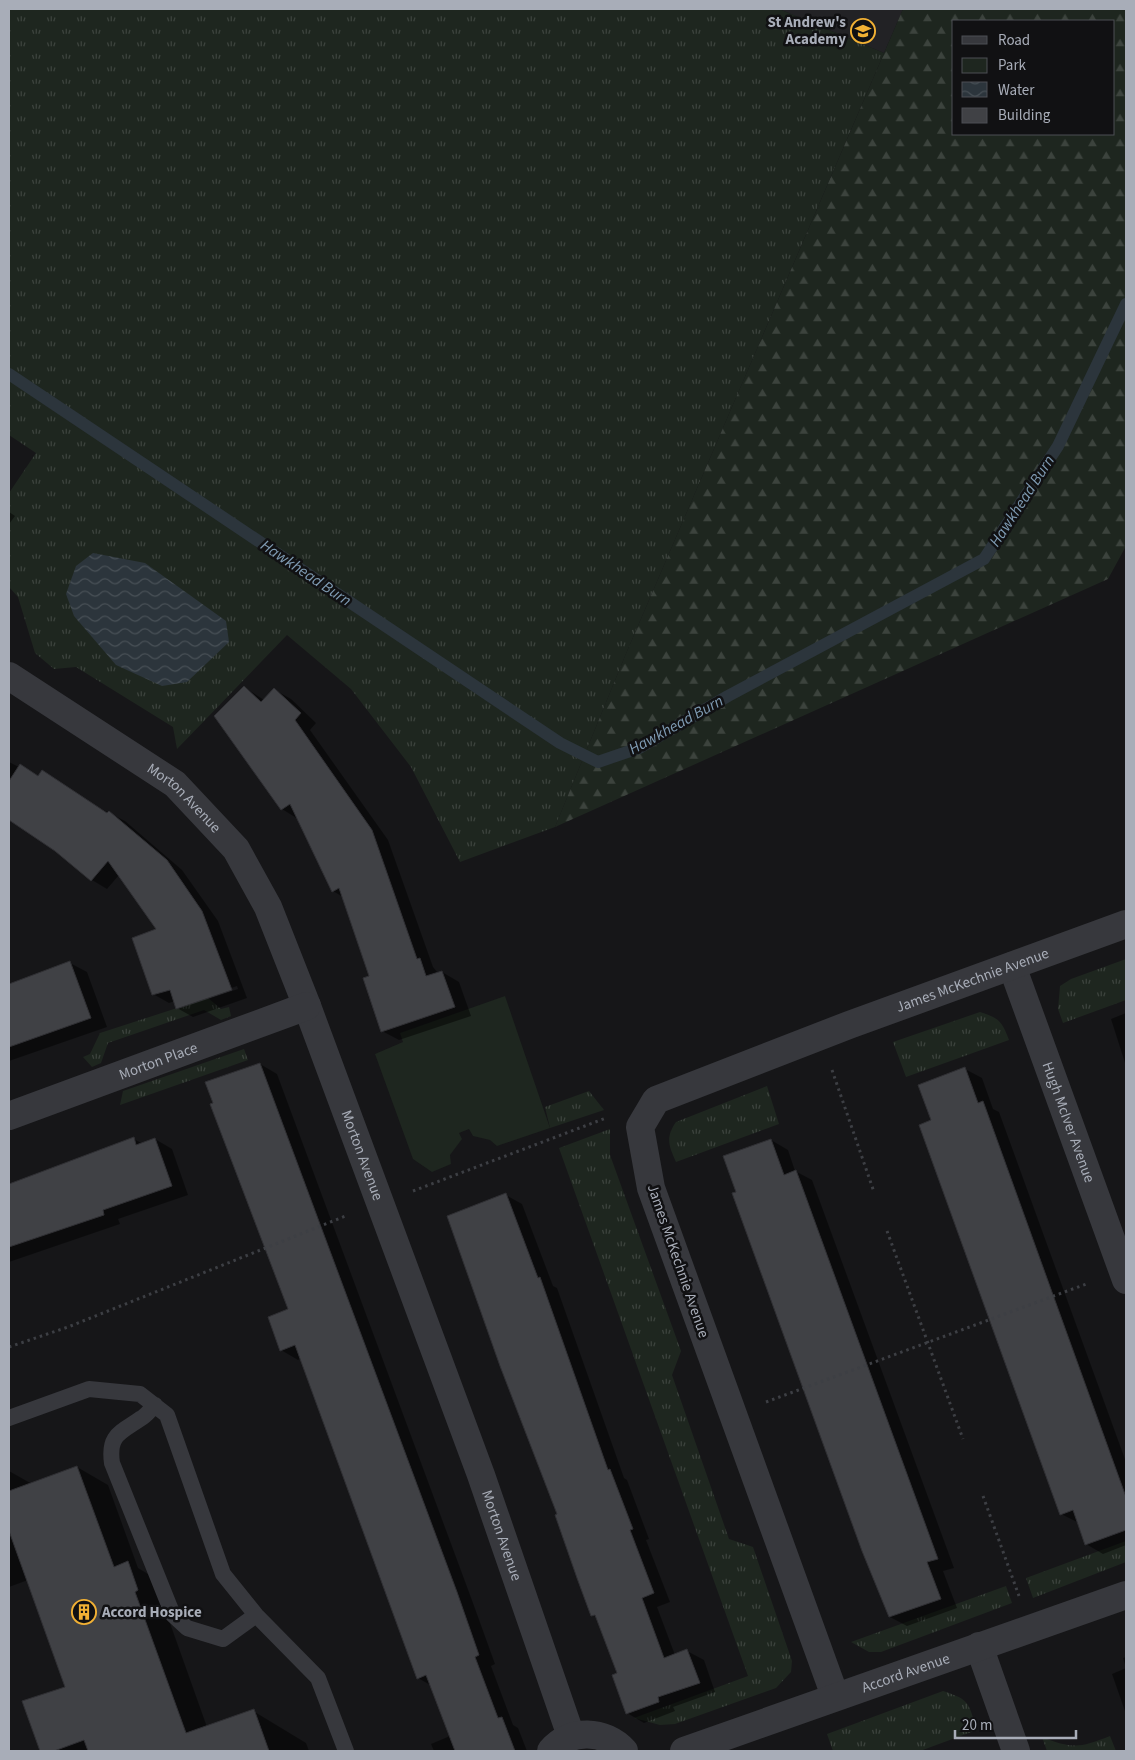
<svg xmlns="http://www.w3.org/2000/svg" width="1135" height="1760" font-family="'Source Sans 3',sans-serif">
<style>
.built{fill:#222225}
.grass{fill:url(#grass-tufts)}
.forest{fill:url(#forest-firs);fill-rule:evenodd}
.park{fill:#1e261f}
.water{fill:url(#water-waves)}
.shadow{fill:#0007;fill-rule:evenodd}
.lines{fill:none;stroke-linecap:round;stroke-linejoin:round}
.stream{stroke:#2c353c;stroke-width:12}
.building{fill:#404145;stroke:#303034}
.path{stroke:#3d3f44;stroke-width:3;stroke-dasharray:2.5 4;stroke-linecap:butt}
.service{stroke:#37383d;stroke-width:16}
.minor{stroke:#37383d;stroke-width:28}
.labels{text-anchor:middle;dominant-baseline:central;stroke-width:5;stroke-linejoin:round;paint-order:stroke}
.poi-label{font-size:15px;font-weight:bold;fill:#a8adb8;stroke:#111113;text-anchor:end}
.street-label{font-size:15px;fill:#a8adb8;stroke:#111113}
.water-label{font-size:16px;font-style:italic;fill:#7f9bb3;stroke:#111113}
</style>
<defs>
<pattern id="grass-tufts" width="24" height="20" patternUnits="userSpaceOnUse" patternTransform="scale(1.25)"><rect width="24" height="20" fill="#1e261f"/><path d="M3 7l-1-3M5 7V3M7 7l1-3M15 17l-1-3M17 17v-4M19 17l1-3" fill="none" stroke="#3c433d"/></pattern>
<pattern id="forest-firs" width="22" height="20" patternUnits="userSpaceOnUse" patternTransform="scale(1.25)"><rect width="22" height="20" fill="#1e261f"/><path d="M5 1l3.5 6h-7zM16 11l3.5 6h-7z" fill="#3c433d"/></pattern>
<pattern id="water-waves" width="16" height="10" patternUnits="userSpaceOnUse" patternTransform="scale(1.25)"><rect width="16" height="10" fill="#2c353c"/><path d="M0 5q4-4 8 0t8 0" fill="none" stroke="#485056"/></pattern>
</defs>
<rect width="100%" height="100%" fill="#161618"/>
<!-- built -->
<path class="built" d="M779,9H903L884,53Z"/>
<!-- grass -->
<path class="grass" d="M9,9H779L884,53L625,656L555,827L460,862L411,767L351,689L287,635L177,749L173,727L76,667L54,669L35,653L18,597L9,587V493L36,453L9,435Z
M1126,959V1000L1063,1023L1058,1009L1060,986L1071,979Z
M208,998L221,1009L229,1007L231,1016L221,1020L204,1010L108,1043L101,1063L92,1067L83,1057L90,1054L100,1033Z
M980,1012C999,1018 1002,1021 1009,1040L906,1077L893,1042Z
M244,1049L248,1060L120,1105L123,1091Z
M767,1086L779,1124L676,1162C669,1146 665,1138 676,1122Z
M589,1091L604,1110L550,1128L545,1107Z
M610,1129V1155L681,1351L672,1375L729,1539L753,1547L792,1661L791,1672L776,1688L675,1724L660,1725L634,1718L748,1676L559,1148Z
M1126,1541V1562L1033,1598L1026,1578Z
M1006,1586L1012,1603L881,1652H869L851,1642Z
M943,1691C971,1700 968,1703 977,1730L920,1751H833L827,1734Z
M1110,1736L1116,1751H1047L1042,1737C1072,1749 1080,1748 1110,1736Z"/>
<!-- forest -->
<path class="forest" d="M903,9H1126V546L1108,579L555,827L625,656ZM954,21H1114V134H954Z"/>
<!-- park -->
<path class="park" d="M505,996L550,1128L497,1146L490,1140L473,1136L469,1129L459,1133L462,1139L450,1155L451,1164L432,1172L413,1159L375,1054L403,1042L400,1033Z"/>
<!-- water -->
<path class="water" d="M93,553L145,563L226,621L229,642L187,682L162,686L116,665L74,616L66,594L76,566Z"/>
<!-- shadow -->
<path class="shadow" d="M9,512L15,516L9,524Z
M244,687L264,700L275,690L291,699L316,723L310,730L388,840L433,967L438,973L442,972L459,982L471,1016L399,1040L382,1031L371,976L343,897L333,891L298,819L282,809Z
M9,762L125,821L182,870L218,921L247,998L193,1017L177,1008L175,1001L169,1003L153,994L158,930L119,875L107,889L92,880L55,850L9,818ZM237,986L238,989L187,1006V1004Z
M70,963L87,972L107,1027L9,1061V985Z
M1126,1013V1066L1111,1019Z
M260,1064L277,1074L473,1603L495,1664L491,1666L513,1725L518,1728L527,1751H434L431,1744L450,1736L432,1686L418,1678L301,1358L298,1360L281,1350L290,1310Z
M965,1069L982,1078L993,1109L999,1112L1126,1462V1545L1103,1554L1086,1544L1079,1523L1061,1514L933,1121Z
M134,1139L143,1144L155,1139L172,1149L188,1195L118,1219L120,1224L9,1262V1185Z
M771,1140L788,1150L795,1171L812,1180L954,1568L943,1571L957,1608L907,1626L890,1617L863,1550L738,1193Z
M506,1195L522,1204L553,1286L557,1288L624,1478L627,1480L649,1539L646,1540L670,1602L657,1607L675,1655L687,1651L704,1660L715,1692L673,1707L675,1711L644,1723L627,1713L618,1674L598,1618L592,1615L559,1515Z
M77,1467L108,1485L138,1568L158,1580L165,1609L207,1727L253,1711L306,1743L309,1751H41L24,1702L66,1687L28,1580L9,1587V1471L32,1484Z
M1126,1657V1668L1123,1658Z
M1126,1668V1714L1112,1674Z"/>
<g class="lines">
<!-- stream -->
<path class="stream" d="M9,374L560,743L598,762L639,748L728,696L984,559L1058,446L1126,304"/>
</g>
<!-- building -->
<path class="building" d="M244,686L261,702L274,688L301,713L295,720L372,830L417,959L420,958L426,976L442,971L455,1007L381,1032L363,978L369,976L339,888L332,892L290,804L281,810L214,716Z
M20,764L38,776L42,770L107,813L109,811L167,860L202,911L232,990L176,1009L170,990L152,995L132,938L156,929L108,861L91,881L55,851L9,820V781Z
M70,961L91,1018L9,1047V984Z
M260,1063L457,1592L479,1655L475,1657L498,1718L502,1717L515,1751H455L426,1675L417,1679L295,1345L280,1351L268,1317L288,1309L210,1104L213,1103L205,1082Z
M965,1067L978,1103L983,1101L1126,1497V1530L1085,1545L1073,1510L1060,1515L919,1125L931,1120L918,1085Z
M134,1137L136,1145L155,1138L172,1186L103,1210L104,1215L9,1247V1184Z
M771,1139L784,1175L796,1170L938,1559L927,1562L941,1599L889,1617L862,1551L732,1193L736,1192L723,1156Z
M506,1193L538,1278L540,1277L608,1470L610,1469L633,1529L630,1530L654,1593L642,1598L664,1658L687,1649L700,1683L658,1697L659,1702L626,1714L612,1675L617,1673L595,1615L591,1616L577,1578L555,1515L557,1514L500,1366L447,1216Z
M77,1466L114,1567L128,1561L138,1590L135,1592L186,1733L254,1709L269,1751H88L84,1740L54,1751H40L22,1701L65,1687L9,1531V1491Z"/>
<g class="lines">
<!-- path -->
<path class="path" d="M832,1070L874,1192
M413,1191L606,1118
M887,1231L963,1439
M9,1347L68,1327L348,1215
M766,1402L1089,1283
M983,1496L1019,1596"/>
<!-- service -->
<path class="service" d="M155,1405C150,1410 146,1416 140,1419C120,1433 108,1435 112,1463L173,1615L187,1628L223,1639L256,1615
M9,1418L89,1389L140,1394L167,1415L223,1574L256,1615L318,1678L346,1751"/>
<!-- minor -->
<g class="minor">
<path id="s1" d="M9,676L175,784L236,849L268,907L307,1006L481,1475L571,1736"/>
<path id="s2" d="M1012,966L1126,1280"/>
<path id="s3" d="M9,1116L307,1006"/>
<path d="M979,1646L1016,1751"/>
<path id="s4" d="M835,1696L651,1188L640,1127L656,1100L849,1025L1126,924"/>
<path d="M551,1751C570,1728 605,1730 624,1751"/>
<path id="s5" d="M684,1751L1126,1595"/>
</g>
</g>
<!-- icons -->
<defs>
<symbol id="school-ring" viewBox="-11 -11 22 22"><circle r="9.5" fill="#111113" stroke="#f2b134" stroke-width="1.5"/><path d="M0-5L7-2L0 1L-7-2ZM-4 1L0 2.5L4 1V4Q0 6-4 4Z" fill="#f2b134"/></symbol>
<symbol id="building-ring" viewBox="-11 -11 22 22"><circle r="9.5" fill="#111113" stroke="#f2b134" stroke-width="1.5"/><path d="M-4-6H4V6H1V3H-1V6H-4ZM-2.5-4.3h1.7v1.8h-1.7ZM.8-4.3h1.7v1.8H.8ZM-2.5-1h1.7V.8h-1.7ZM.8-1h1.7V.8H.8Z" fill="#f2b134"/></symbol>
</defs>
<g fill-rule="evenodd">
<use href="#school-ring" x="849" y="17" width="28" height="28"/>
<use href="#building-ring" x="70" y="1598" width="28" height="28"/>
</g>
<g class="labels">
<!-- poi labels -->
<g class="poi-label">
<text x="846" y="22">St Andrew's<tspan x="846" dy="17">Academy</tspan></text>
<text x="102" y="1612" text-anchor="start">Accord Hospice</text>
</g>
<!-- street labels -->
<g class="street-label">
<text stroke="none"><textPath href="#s1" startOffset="214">Morton Avenue</textPath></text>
<text stroke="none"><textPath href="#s4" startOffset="972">James McKechnie Avenue</textPath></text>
<text stroke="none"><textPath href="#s3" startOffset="159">Morton Place</textPath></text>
<text stroke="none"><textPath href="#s2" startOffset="166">Hugh McIver Avenue</textPath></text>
<text stroke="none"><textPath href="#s1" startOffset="619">Morton Avenue</textPath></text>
<text transform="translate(678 1261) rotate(71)">James McKechnie Avenue</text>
<text stroke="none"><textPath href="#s1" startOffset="1024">Morton Avenue</textPath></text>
<text stroke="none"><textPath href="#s5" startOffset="235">Accord Avenue</textPath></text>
</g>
<!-- water labels -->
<g class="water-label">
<text transform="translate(1022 501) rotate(-57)">Hawkhead Burn</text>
<text transform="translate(306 573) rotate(34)">Hawkhead Burn</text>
<text transform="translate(676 725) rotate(-29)">Hawkhead Burn</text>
</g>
</g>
<!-- border -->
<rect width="1135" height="1760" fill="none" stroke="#a8adb8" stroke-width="20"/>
<!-- legend -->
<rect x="952" y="20" width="162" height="115" fill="#111113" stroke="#4d4f55"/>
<rect x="962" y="36" width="25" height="8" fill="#37383d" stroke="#4d4f55"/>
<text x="998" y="45" font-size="15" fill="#a8adb8">Road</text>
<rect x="962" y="58" width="25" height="15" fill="#1e261f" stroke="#4d4f55"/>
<text x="998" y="70" font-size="15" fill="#a8adb8">Park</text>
<rect x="962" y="82" width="25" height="15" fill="url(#water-waves)" stroke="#4d4f55"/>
<text x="998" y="95" font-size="15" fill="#a8adb8">Water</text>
<rect x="962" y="108" width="25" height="15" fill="#404145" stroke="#4d4f55"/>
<text x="998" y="120" font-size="15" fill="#a8adb8">Building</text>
<!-- scale -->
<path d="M955 1730v8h121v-8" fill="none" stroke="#a8adb8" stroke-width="2.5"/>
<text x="962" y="1730" font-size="15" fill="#a8adb8" stroke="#111113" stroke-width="4" paint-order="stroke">20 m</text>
</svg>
